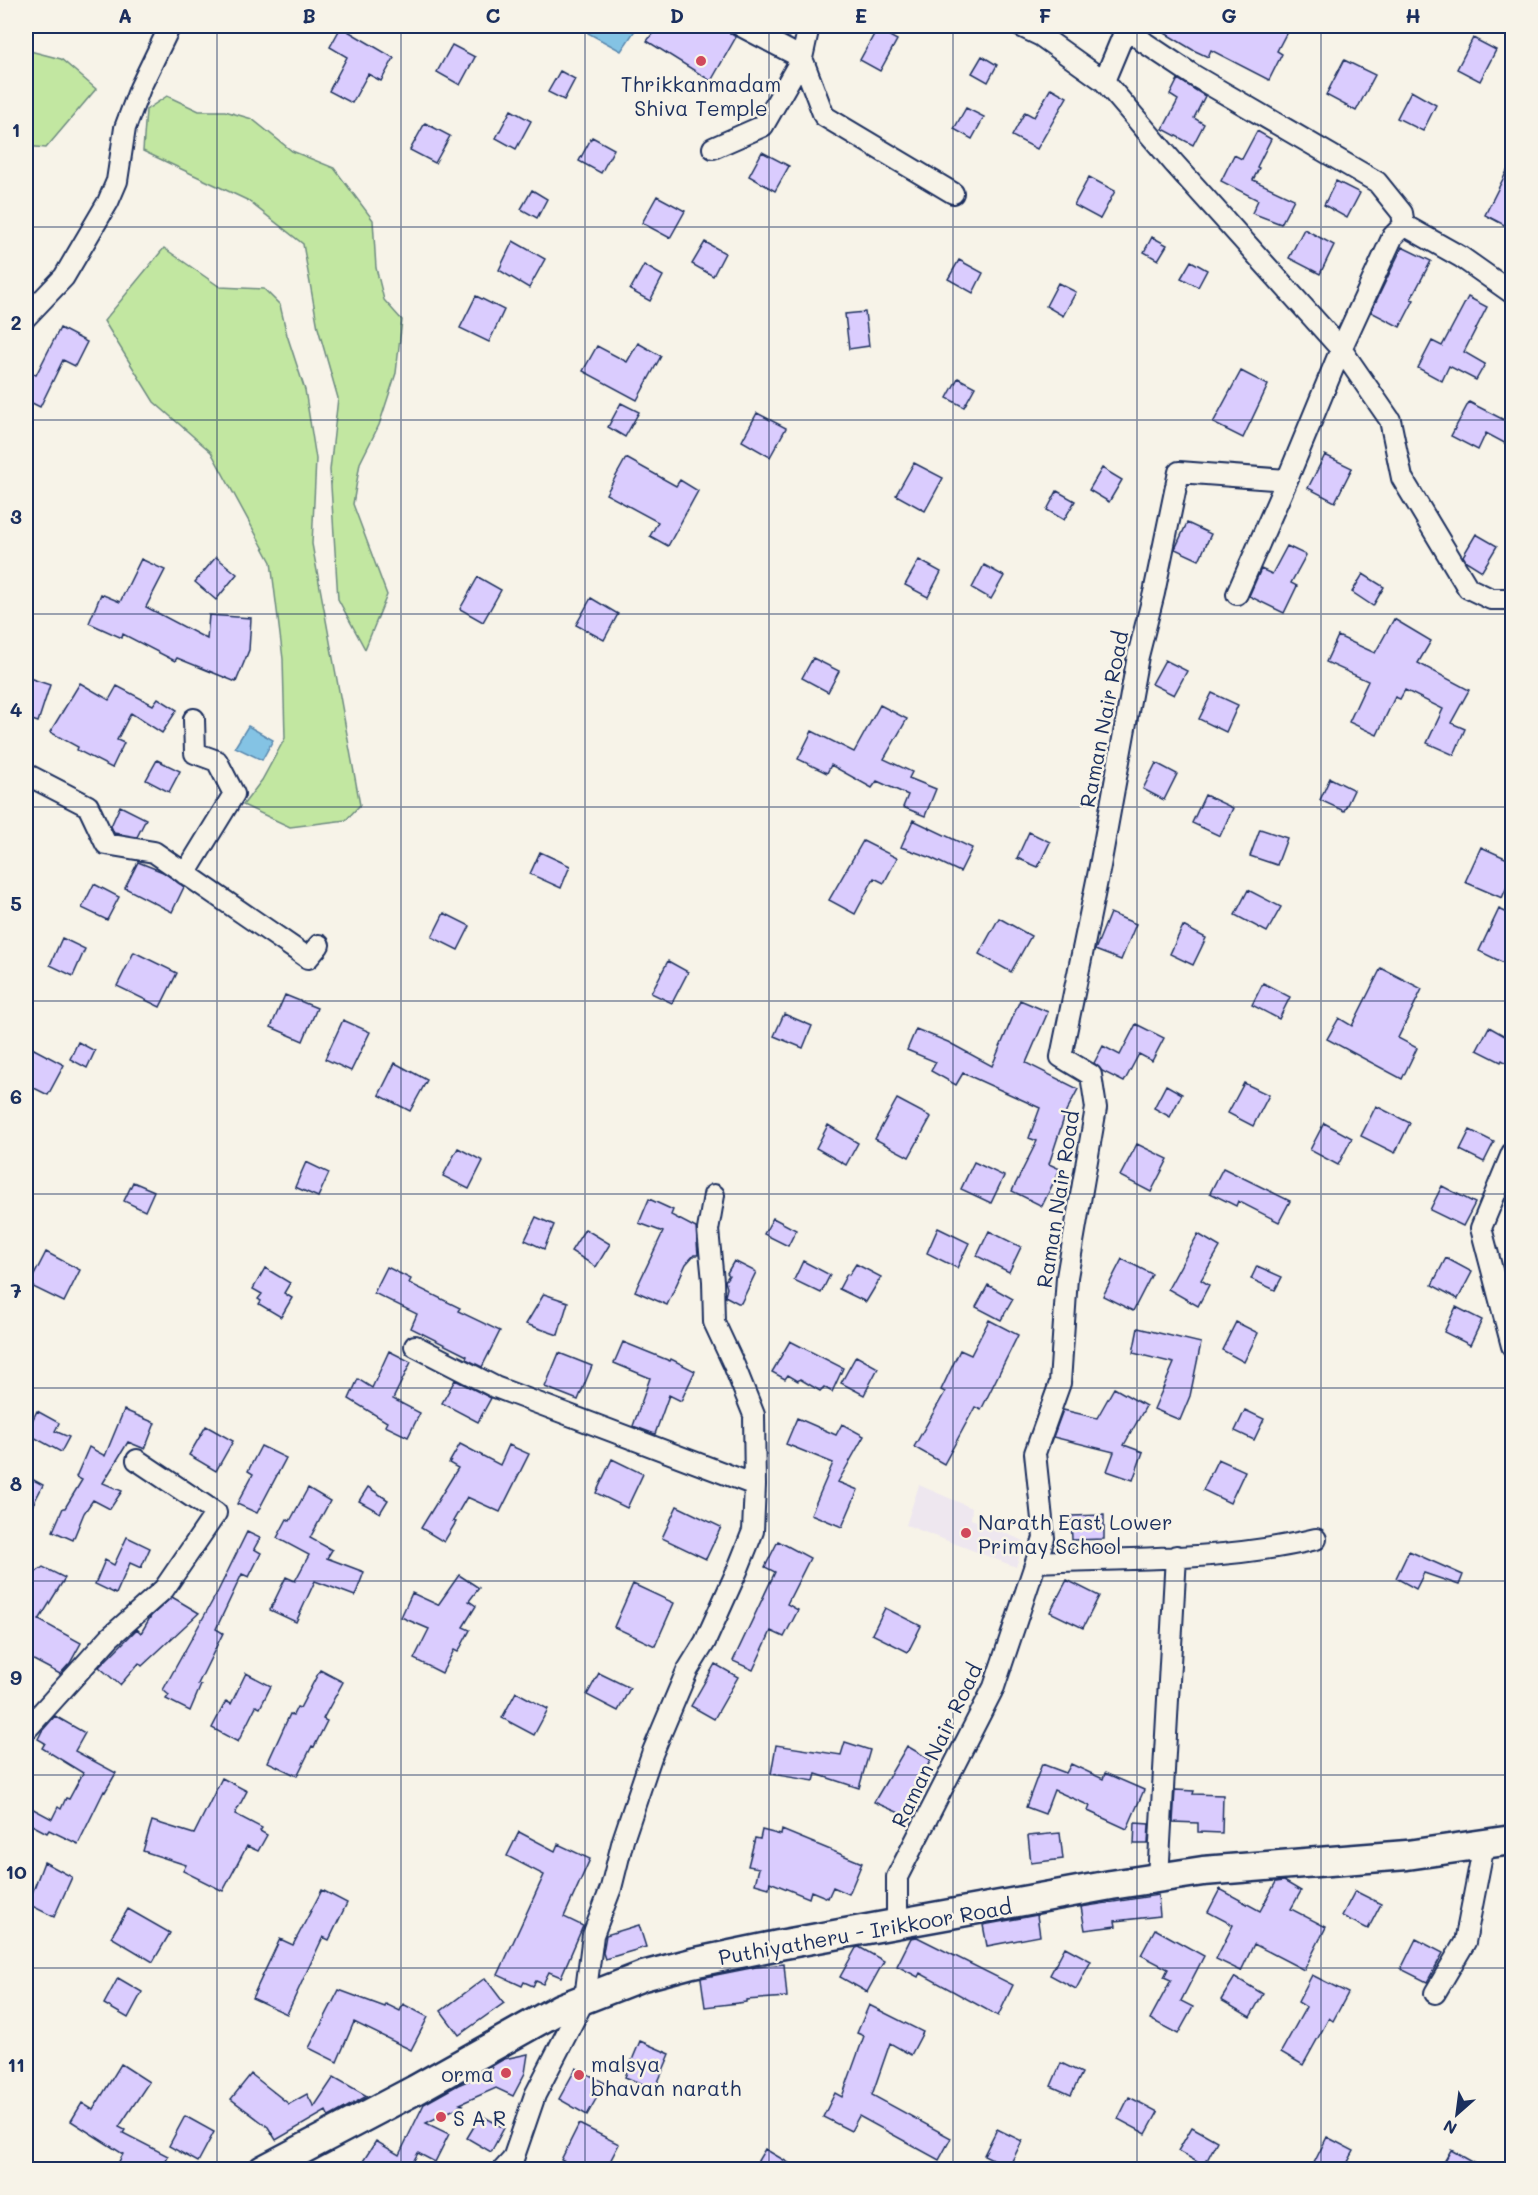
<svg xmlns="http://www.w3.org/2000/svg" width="1538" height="2195" font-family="Mali,sans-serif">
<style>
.built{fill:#eee7ef}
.green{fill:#c2e7a1;stroke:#6e8b80;stroke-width:1.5}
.water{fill:#84c3e4;stroke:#5a88ae;stroke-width:1.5}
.building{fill:#daccfe;stroke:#1b2f5e;stroke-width:1.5}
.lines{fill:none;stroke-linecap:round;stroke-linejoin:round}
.minor-casing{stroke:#1b2f5e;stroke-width:24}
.secondary-casing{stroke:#1b2f5e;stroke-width:33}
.minor{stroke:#f7f3e8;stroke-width:20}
.secondary{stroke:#f7f3e8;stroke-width:28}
.grid{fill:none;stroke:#1b2f5e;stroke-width:1.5;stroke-opacity:0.55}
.poi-dot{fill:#d1495b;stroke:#f7f3e8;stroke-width:2}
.labels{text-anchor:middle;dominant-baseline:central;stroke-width:5;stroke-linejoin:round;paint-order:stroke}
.poi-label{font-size:21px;fill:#1b2f5e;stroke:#f7f3e8;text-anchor:start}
.street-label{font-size:21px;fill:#1b2f5e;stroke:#f7f3e8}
.neatline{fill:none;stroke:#1b2f5e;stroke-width:2}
.grid-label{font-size:20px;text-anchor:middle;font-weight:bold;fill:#1b2f5e}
</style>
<rect width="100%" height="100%" fill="#f7f3e8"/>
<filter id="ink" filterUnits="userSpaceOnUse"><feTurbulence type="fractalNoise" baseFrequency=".0167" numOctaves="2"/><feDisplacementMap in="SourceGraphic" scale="12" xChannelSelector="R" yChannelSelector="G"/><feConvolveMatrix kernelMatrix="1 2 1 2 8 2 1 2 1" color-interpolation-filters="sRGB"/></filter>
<g filter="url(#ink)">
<!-- built -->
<path class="built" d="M919,1485L972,1508L971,1519L1024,1541L1016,1567L906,1525Z"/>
<!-- green -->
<path class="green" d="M26,50L61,59L96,89L46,148L26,146Z
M167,96L199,111H225L252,119L292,151L334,168L373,220L376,268L384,300L402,320L396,373L379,425L360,463L353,504L387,595L365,649L338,599L330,470L338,398L318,328L303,244L247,200L143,151L146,110Z
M164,248L220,287L264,289L280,305L287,335L305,390L316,459L312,544L360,805L346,820L290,827L243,805L262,780L285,738L283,659L271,562L211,452L154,402L104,321Z"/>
<!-- water -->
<path class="water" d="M593,26H638L621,51L588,33Z
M248,726L273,740L262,760L235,747Z"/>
<!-- building -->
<path class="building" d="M658,26H719L736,37L711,81L647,41Z
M1153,26H1290L1277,51L1282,54L1269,80L1211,50L1208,57L1193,50Z
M341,27L394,58L381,81L368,74L352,103L329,91L347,57L330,47Z
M877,29L897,40L880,71L860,60Z
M1473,38L1496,50L1480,81L1457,69Z
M452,45L475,57L460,85L437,72Z
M982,56L997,65L988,82L972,73Z
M1344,60L1375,75L1356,111L1326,95Z
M560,71L575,79L564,100L548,92Z
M1178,79L1205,96L1194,118L1204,124L1193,145L1163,129L1178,100L1170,95Z
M1051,88L1067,97L1037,149L1012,136L1025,112L1034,117Z
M1411,91L1436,105L1423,131L1397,118Z
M966,108L984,117L972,139L954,129Z
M511,110L531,121L516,149L496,138Z
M425,123L450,136L435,163L410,150Z
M1257,131L1271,139L1257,167L1259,168L1253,180L1294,199L1281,224L1252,213L1258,200L1221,181L1234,155L1242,159Z
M592,137L614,149L601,173L579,161Z
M762,152L789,166L775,191L749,176Z
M1512,161V229L1485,215Z
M1089,177L1115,191L1100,219L1074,205Z
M1336,181L1360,193L1347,218L1324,205Z
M532,190L547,199L537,218L521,209Z
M657,196L685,211L670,238L642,223Z
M1304,229L1334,245L1320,274L1289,258Z
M1152,237L1167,245L1158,260L1144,252Z
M513,241L545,259L529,288L499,270Z
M705,242L725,253L713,276L692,264Z
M1402,247L1431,261L1411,299L1414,300L1400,327L1371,312Z
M959,260L983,273L973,293L948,279Z
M1191,261L1207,270L1198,287L1181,278Z
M644,265L663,276L650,301L630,290Z
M1058,283L1076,292L1063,316L1046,306Z
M476,296L504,310L489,342L460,328Z
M1468,297L1487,307L1464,352L1485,364L1476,380L1449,366L1442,381L1418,368L1432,341L1442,346Z
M865,312L869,346L849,349L845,314Z
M60,328L87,342L75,366L63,360L40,407L26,400V370L36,375Z
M638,343L661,356L637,400L583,371L597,346L627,362Z
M1241,371L1268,385L1243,438L1213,423Z
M958,378L975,387L964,407L947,398Z
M1469,402L1512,424V447L1486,433L1478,450L1451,436Z
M621,403L639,412L625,437L608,427Z
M757,413L786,428L770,457L742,441Z
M1325,455L1352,468L1335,502L1308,488Z
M626,458L676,486L680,480L698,491L668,546L650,536L658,522L606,494Z
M914,463L943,478L925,511L896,495Z
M1102,468L1122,480L1109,502L1089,490Z
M1057,491L1075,501L1064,520L1047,510Z
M1187,523L1211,534L1199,560L1175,549Z
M1476,534L1497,546L1482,571L1466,561L1463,556Z
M1287,546L1306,555L1291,583L1297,586L1284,613L1249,596L1261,569L1272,574Z
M216,557L237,574L216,600L195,582Z
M141,559L165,570L146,607L207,639L209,615L251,618L249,650L236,682L177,658L175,661L123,634L122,638L89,623L101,594L120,602Z
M919,560L941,572L928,597L905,585Z
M984,565L1004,576L991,599L972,588Z
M1363,574L1384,587L1373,606L1352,592Z
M478,577L501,590L483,622L460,609Z
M591,598L618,614L604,640L576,625Z
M1394,619L1431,641L1418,663L1469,690L1451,723L1465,729L1454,755L1427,743L1443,709L1405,690L1400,699L1395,697L1377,735L1349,722L1368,681L1326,662L1338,636L1375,653Z
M813,658L839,671L828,692L802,678Z
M1165,660L1187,671L1174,695L1152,684Z
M26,677L50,685L38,722L26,718Z
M80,683L109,700L117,686L153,705L158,698L177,710L162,733L131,713L117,740L124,743L112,768L77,750L78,747L50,732Z
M1212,693L1238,705L1226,732L1199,719Z
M880,705L907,719L884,759L912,772L909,778L936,789L925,816L903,807L908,795L877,781L872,788L831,765L827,773L798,759L812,731L854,752Z
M157,760L180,771L169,792L146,780Z
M1156,763L1177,774L1164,800L1143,789Z
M1330,778L1354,790L1344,811L1320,800Z
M1205,795L1233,808L1220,836L1192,823Z
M120,806L146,819L137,837L114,833L111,826Z
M913,820L972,848L960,872L929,857L901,847Z
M1260,829L1287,838L1277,865L1250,856Z
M1029,832L1050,842L1038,867L1017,858Z
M863,841L897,858L884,883L874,878L855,914L829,900Z
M1481,847L1512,861V875L1502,898L1465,882Z
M540,852L570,866L561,888L530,874Z
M138,862L163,872L184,887L172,912L125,888Z
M94,884L119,897L107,920L82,908Z
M1248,890L1281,907L1267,932L1235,915Z
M1499,909L1512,915V967L1479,951Z
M444,913L470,926L458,950L432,937Z
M1110,913L1136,924L1121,960L1095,950Z
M999,918L1031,936L1011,972L979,954Z
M1183,926L1206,938L1193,965L1170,954Z
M62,938L85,949L73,976L50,965Z
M134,952L177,973L160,1007L117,986Z
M668,961L688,972L672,1003L651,993Z
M1381,968L1422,989L1398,1038L1417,1048L1402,1079L1327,1039L1339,1018L1352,1026Z
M1263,983L1290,997L1279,1019L1252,1005Z
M285,995L317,1008L303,1041L271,1027Z
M1020,1000L1048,1012L1026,1063L1078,1089L1066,1112L1049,1164L1060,1169L1042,1206L1012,1191L1037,1141L1029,1138L1040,1108L963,1073L956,1085L931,1071L936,1062L907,1050L916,1029L948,1042L992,1066Z
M784,1014L812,1026L803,1048L774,1036Z
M343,1020L370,1032L351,1071L325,1059Z
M1136,1024L1164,1038L1152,1061L1139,1054L1124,1082L1102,1071L1094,1063L1103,1046L1120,1055Z
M1489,1027L1512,1040V1066L1502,1060L1501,1062L1477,1050Z
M78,1042L95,1051L87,1068L70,1059Z
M32,1048L64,1065L48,1095L26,1084V1061Z
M395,1063L427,1080L410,1111L379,1095Z
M1244,1083L1269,1095L1253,1126L1228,1113Z
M1166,1085L1182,1094L1170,1117L1154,1108Z
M897,1099L931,1117L909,1157L875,1139Z
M1376,1106L1410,1123L1395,1153L1361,1136Z
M1324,1123L1352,1138L1338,1165L1310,1150Z
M828,1125L858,1143L846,1165L816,1148Z
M1470,1130L1494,1142L1484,1162L1460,1150Z
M1137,1144L1168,1159L1151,1192L1120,1176Z
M458,1148L483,1161L469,1189L443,1176Z
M306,1162L329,1173L318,1197L295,1187Z
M974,1162L1004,1176L991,1203L961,1189Z
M1223,1168L1290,1201L1279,1222L1238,1201L1236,1206L1210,1193Z
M133,1182L154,1191L145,1211L124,1201Z
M1442,1186L1475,1203L1463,1226L1430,1210Z
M649,1199L673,1210L671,1215L696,1228L698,1255H694L686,1264L667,1305L635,1291L663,1232L639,1223Z
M536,1217L554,1225L544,1249L525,1240Z
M773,1218L796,1230L788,1246L764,1234Z
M938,1228L969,1243L957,1268L927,1253Z
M585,1229L610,1244L596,1267L571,1251Z
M989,1231L1021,1247L1009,1272L977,1256Z
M1198,1234L1220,1247L1201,1280L1209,1285L1198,1306L1168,1289Z
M46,1252L80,1270L64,1302L29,1285Z
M1446,1258L1472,1272L1458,1299L1432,1285Z
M1122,1259L1152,1274L1133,1311L1103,1296Z
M734,1261L756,1272L741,1303H738L725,1296L727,1288L725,1281L729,1275L727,1273Z
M803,1261L830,1275L821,1293L794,1280Z
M856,1264L881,1277L866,1302L839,1289L847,1274L849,1275Z
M1257,1266L1282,1277L1275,1290L1251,1279Z
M387,1267L411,1279L409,1283L460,1308L458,1311L500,1331L482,1367L466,1359L467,1356L411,1328L417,1314L374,1293Z
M265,1268L290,1283L284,1293L292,1298L281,1317L259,1304L261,1301L258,1299L262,1294L253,1289Z
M988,1285L1013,1299L1001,1320L976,1307Z
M544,1294L568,1302L558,1335L526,1324Z
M1456,1307L1482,1320L1470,1345L1444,1332Z
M989,1320L1018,1335L981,1410L975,1407L944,1464L914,1447L945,1392L941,1390L960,1350L971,1355Z
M1236,1322L1258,1333L1244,1362L1222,1350Z
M1138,1328L1201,1343L1190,1396L1180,1420L1154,1409L1174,1363L1133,1353Z
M790,1341L843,1368L832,1392L824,1387L820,1391L800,1379L798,1381L788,1375L785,1379L772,1372Z
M623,1342L670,1361L671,1359L695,1371L681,1401L669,1395L655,1434L633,1426L650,1378L614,1363Z
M389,1351L411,1362L393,1399L420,1413L408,1437L385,1426L387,1422L349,1399L358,1379L372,1388Z
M559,1353L592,1366L578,1400L545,1387Z
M856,1356L878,1368L864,1395L841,1383Z
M455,1380L491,1398L478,1422L442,1403Z
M1114,1388L1146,1406L1124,1445L1143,1452L1133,1480L1107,1471L1114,1452L1053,1437L1063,1410L1097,1418Z
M124,1410L155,1423L145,1449L128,1442L103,1483L122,1491L110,1509L93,1500L84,1513L73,1540L53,1531L63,1508H65L82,1480L76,1477L89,1447L105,1456Z
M1245,1410L1264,1419L1254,1440L1235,1431Z
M37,1411L59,1423L55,1431L69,1437L61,1452L26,1433Z
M797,1418L836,1435L842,1424L864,1436L838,1482L858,1490L842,1527L811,1514L833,1463L786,1444Z
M206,1426L233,1441L216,1471L189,1455Z
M460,1444L500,1465L509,1445L529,1454L500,1512L467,1497L453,1521L456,1522L444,1542L421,1528L458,1468L449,1463Z
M261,1446L286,1458L257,1513L237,1504L253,1474L248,1471Z
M612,1459L643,1474L627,1508L596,1493Z
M1218,1459L1245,1471L1230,1503L1203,1490Z
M26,1476L43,1485L26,1518Z
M368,1487L388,1500L380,1513L359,1501Z
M308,1488L330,1501L310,1538L332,1550L327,1558L364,1572L355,1596L315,1581L296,1622L270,1610L286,1577L295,1581L309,1555L277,1538L287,1519L290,1521Z
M677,1506L721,1527L706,1559L662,1538Z
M1104,1515V1539L1072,1540L1071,1516Z
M247,1532L260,1538L254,1549L261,1553L249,1577L242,1574L216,1629L223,1633L198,1684L201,1685L190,1711L166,1699L169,1695L163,1690L218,1591Z
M127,1537L150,1548L141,1568L130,1563L116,1594L95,1584L105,1560L114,1565Z
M778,1541L810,1558L787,1604L798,1610L784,1637L771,1631L753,1670L733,1661L775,1572L765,1567Z
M1409,1551L1463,1575L1459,1585L1424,1573L1416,1589L1396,1578Z
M26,1566L36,1572L43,1567L65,1578L39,1620L81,1643L70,1663L60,1674L26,1656Z
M459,1575L479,1588L469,1601L476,1606L463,1627L470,1630L458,1652L454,1650L442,1673L414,1659L429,1629L401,1617L412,1593L438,1605Z
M1067,1580L1099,1596L1083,1628L1050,1612Z
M633,1584L674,1603L655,1646L614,1627Z
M172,1597L199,1613L142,1666L139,1663L120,1685L99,1667L137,1629L141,1633L151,1616Z
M885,1608L921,1626L908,1652L872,1634Z
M715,1664L738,1677L714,1719L691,1706Z
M320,1670L343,1682L323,1719L327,1721L314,1747L312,1746L297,1776L268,1762L290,1714L293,1715L297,1707L300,1708Z
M246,1673L271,1686L260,1708L256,1706L238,1742L212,1728L226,1701L231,1704Z
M599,1673L630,1688L618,1711L587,1695Z
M516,1692L548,1709L534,1735L502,1718Z
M55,1716L85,1733L75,1751L116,1773L105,1792L104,1791L78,1844L49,1830L47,1833L26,1822V1805L52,1819L58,1807L61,1809L66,1798L69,1799L83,1773L42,1748L45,1743L38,1739L42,1731Z
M845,1742L870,1750L859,1788L816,1774L814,1781L771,1774L776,1745L841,1755Z
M907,1746L931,1760L910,1796L912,1797L904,1815L874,1802Z
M1042,1764L1066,1773L1071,1764L1103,1779L1105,1773L1144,1790L1127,1829L1088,1811L1090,1806L1054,1790L1045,1814L1026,1807Z
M222,1778L247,1791L235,1814L262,1828L260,1831L267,1835L258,1851L247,1846L223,1891L183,1871L186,1865L143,1851L152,1821L194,1834Z
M1175,1790L1194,1791L1193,1794L1223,1795L1222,1833L1198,1832V1823L1173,1822Z
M1135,1823L1149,1824L1148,1844H1134Z
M762,1830L781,1835L782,1830L862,1863L849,1894L833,1887L828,1898L811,1891L809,1898L770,1882L769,1888L755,1884L759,1868L748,1866L755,1838L760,1839Z
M519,1832L555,1851L558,1844L590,1859L564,1917L583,1926L561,1977L549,1972L543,1984L536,1981L533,1986L524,1982L522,1986L498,1975L544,1875L507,1856Z
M1060,1833L1063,1859L1031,1863L1028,1836Z
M44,1862L72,1877L54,1917L28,1904Z
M1284,1881L1301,1891L1291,1909L1326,1927L1304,1970L1254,1944L1241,1971L1216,1959L1233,1925L1208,1912L1220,1889L1260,1911L1276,1882Z
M322,1890L347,1903L329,1940L323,1937L287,2014L252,1998L280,1939L293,1945Z
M1355,1891L1381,1904L1368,1929L1342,1916Z
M1158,1895L1160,1916L1115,1921L1116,1926L1085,1930L1081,1907Z
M128,1909L170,1933L153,1962L111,1937Z
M1037,1915L1040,1936L987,1946L983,1925Z
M639,1925L646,1947L605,1959L603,1953L606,1935Z
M1155,1929L1204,1956L1181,2001L1193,2007L1178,2034L1150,2019L1171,1980L1164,1977L1168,1969L1141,1955Z
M917,1937L1013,1985L998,2016L920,1973L918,1977L897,1966L911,1938Z
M1416,1939L1443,1953L1427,1982L1401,1969Z
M859,1947L884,1961L867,1992L840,1977L856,1948Z
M1065,1947L1091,1961L1076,1989L1050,1975Z
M784,1964L787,1997L746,2000V2002L705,2007L701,1978L756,1967Z
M1312,1975L1348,1993L1333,2021L1329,2018L1303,2065L1281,2052L1306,2007L1298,2002Z
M1235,1977L1263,1994L1250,2017L1221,2000Z
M118,1978L142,1992L128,2018L104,2004Z
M485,1978L504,2003L459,2035L441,2011Z
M339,1990L385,2007L386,2004L400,2011L403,2004L428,2017L411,2050L354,2022L337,2062L309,2048Z
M869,2005L923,2032L911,2055L890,2043L872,2095L951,2138L939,2160L859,2116L851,2131L823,2117L835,2093L842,2097L864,2036L857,2033Z
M640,2041L670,2054L655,2089L625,2077Z
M528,2054L525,2073L513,2096L496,2088L460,2104L463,2105L426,2123L449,2134L435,2162L418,2153L412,2164L422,2169H358L376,2141L399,2155L424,2104L458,2085L491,2071L492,2066L504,2059Z
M1061,2063L1082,2073L1071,2095L1051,2086Z
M121,2064L149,2082L119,2127L125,2130L123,2133L168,2156L161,2169H115L123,2154L71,2121L82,2103L93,2110Z
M576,2068L605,2083L587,2115L559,2099Z
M251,2074L289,2104L307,2094L314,2107L334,2077L367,2096L329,2117L326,2111L276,2140L268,2127L231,2099Z
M1129,2097L1158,2112L1146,2134L1118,2119Z
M481,2115L504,2128L491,2152L467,2138Z
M185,2116L214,2132L198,2162L169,2146Z
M579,2124L619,2144L606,2169H580L561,2160Z
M1192,2127L1217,2141L1204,2166L1178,2151Z
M997,2129L1022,2141L1009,2167L984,2155Z
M1327,2137L1354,2151L1344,2169H1311Z
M765,2149L799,2169H753Z
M1451,2150L1485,2169H1440Z"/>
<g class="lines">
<defs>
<path id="minor" d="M741,26L802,58L824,116L953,193
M1020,26L1041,36L1104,81L1173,162L1341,349L1390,420L1402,478L1468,588L1491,599H1512
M1119,26L1126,27L1145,43L1193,75L1377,182L1402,213L1404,225L1461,257L1512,293
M1104,81L1127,26
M713,148L763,126L802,58L809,26
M26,317L64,277L108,202L117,181L125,128L140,88L170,26
M1237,594L1287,480
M26,774L88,806L106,844L154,852L308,958L319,945
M185,874L234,794L217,761L195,753L194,719
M1512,1153L1481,1228L1512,1346
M415,1346L495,1387L755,1485
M1036,1562C1128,1558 1225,1561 1316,1539
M26,1730L110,1637L164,1589L216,1513L137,1460
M1158,1878L1176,1556
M897,1924V1877L994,1687L1044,1538L1035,1453L1060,1383L1067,1277L1096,1108L1091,1075L1061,1057L1100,866L1138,656L1154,593L1179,472L1287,480L1341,349L1393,236L1404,225
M1435,1993L1465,1942L1484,1844
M503,2170L513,2159L535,2095L585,1998L593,1935L611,1888L623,1840L652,1754L687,1671L705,1642L737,1571L753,1531L755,1485L754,1415L734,1365L714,1322L713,1281L708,1230L714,1195"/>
<path id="secondary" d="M263,2170L415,2090L561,2008L643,1976L692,1963L779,1945L1111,1885L1203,1871L1407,1855L1512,1840"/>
</defs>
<!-- minor casing -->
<use href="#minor" class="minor-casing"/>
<!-- secondary casing -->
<use href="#secondary" class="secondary-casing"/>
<!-- minor -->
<use href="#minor" class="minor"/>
<!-- secondary -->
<use href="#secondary" class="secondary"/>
</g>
</g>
<!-- grid -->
<path class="grid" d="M217,26V2170M401,26V2170M585,26V2170M769,26V2170M953,26V2170M1137,26V2170M1321,26V2170M26,227H1512M26,420H1512M26,614H1512M26,807H1512M26,1001H1512M26,1194H1512M26,1388H1512M26,1581H1512M26,1775H1512M26,1968H1512"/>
<!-- markers -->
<g class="poi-dot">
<circle cx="701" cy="61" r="6"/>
<circle cx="966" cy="1533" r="6"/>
<circle cx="506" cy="2073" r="6"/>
<circle cx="579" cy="2075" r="6"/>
<circle cx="441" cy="2117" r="6"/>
</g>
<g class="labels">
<!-- poi labels -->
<g class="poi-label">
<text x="701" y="83" text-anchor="middle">Thrikkanmadam<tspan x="701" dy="24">Shiva Temple</tspan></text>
<text x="978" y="1521">Narath East Lower<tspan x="978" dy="24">Primay School</tspan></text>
<text x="591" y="2063">malsya<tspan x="591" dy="24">bhavan narath</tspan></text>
<text x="494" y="2073" text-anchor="end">orma</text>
<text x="453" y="2117">S A R</text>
</g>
<!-- street labels -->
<g class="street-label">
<text transform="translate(1103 719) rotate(-79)">Raman Nair Road</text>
<text transform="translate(1057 1199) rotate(-81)">Raman Nair Road</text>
<text transform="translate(936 1745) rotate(-64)">Raman Nair Road</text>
<text transform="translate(865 1931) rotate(-10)">Puthiyatheru - Irikkoor Road</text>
</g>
</g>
<!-- margin -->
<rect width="1538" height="2195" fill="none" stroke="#f7f3e8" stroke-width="66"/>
<!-- north arrow -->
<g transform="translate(1457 2114) rotate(208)" stroke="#f7f3e8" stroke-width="4.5" paint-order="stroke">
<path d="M0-4.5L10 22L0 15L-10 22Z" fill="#1b2f5e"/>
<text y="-9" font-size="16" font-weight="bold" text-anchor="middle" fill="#1b2f5e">N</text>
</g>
<rect x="33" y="33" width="1472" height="2129" class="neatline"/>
<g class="grid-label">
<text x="125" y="23">A</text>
<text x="309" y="23">B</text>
<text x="493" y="23">C</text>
<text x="677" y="23">D</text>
<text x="861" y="23">E</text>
<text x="1045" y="23">F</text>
<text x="1229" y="23">G</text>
<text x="1413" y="23">H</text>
<text x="16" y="137">1</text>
<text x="16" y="330">2</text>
<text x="16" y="524">3</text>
<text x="16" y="717">4</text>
<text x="16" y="911">5</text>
<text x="16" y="1104">6</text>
<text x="16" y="1298">7</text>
<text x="16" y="1491">8</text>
<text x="16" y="1685">9</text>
<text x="16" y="1879">10</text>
<text x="16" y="2072">11</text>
</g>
</svg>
